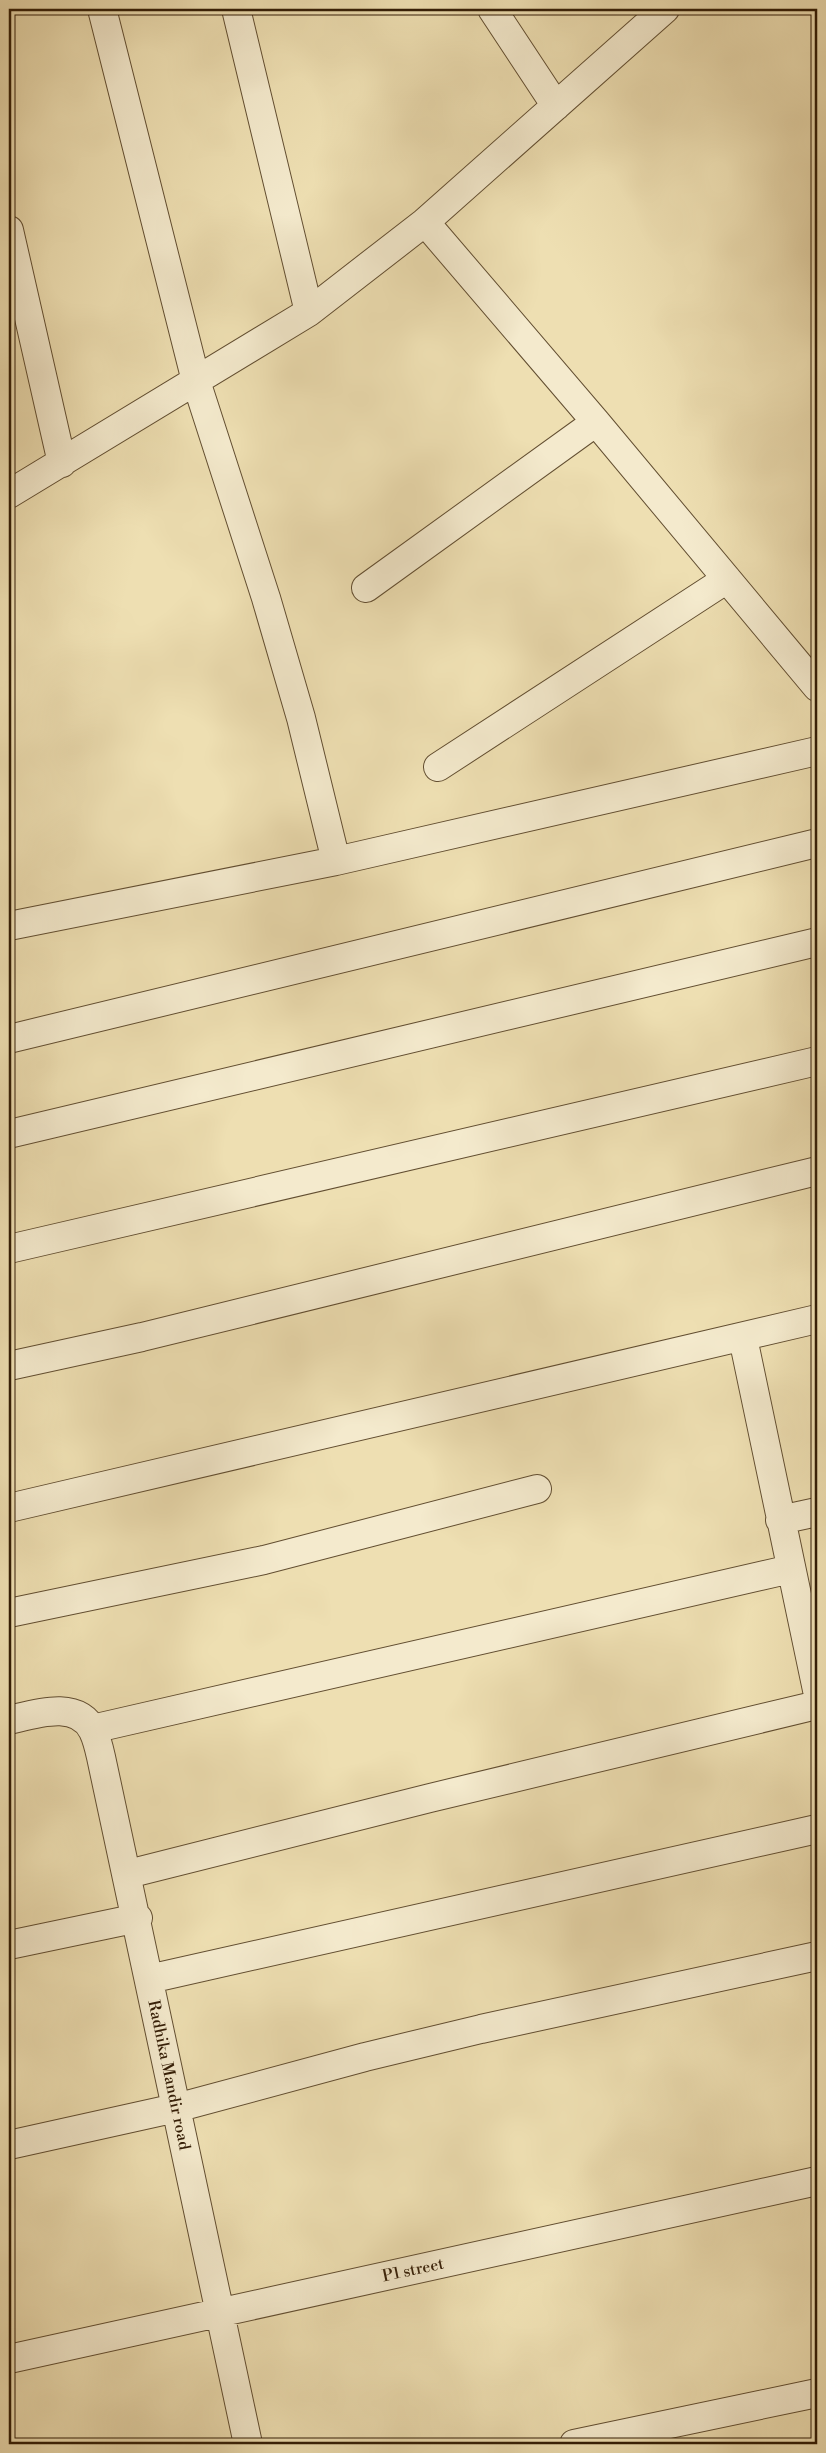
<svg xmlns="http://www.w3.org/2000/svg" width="826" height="2453" font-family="'Libre Bodoni',serif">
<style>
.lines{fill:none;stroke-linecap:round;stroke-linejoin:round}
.minor-casing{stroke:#624e31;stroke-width:30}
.minor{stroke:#f4eacd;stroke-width:28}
.labels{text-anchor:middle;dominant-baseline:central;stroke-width:4.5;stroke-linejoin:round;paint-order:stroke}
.street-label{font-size:16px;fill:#331d06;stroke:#f4eacd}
</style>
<rect width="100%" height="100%" fill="#eedfb2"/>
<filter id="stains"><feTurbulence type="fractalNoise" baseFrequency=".004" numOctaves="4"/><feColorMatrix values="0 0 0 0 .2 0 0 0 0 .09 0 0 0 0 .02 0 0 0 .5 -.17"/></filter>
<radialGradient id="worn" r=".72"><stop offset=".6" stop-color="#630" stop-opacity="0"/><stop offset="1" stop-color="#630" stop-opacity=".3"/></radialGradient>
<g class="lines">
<defs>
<path id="minor" d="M102,9L196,381L266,598L301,718L336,861
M236,9L309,312
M492,9L556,106
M425,222L596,422L817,687
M9,230L62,463
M9,494L309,312L425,222L665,9
M366,588L596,422
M438,767L727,579
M9,926L336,861L817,751
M9,1039L817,843
M9,1134L817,942
M9,1249L817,1061
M743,1338L817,1690
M9,1366L142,1337L817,1171
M9,1508L817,1319
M780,1520L817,1512
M9,1613L264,1560L537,1489
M9,1720C35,1714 78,1699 93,1731C97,1739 99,1748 101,1757L248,2444
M92,1729L791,1569
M128,1874L430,1798L817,1705
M9,1945L138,1918
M149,1979L817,1829
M9,2145L176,2108L365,2057L481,2029L817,1956
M9,2359L817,2181
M574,2444L817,2393"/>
</defs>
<!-- minor casing -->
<use href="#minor" class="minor-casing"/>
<!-- minor -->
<use href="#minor" class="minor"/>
</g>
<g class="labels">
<!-- street labels -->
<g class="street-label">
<text transform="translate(169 2075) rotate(78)">Radhika Mandir road</text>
<text transform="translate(413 2270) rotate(-12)">P1 street</text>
</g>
</g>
<!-- margin -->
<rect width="826" height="2453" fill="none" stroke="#eedfb2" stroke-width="30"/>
<rect x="10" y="10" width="806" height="2433" fill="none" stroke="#331d06" stroke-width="2.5"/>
<rect x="15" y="15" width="796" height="2423" fill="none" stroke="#331d06"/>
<rect width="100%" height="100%" filter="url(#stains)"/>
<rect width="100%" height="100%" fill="url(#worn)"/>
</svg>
